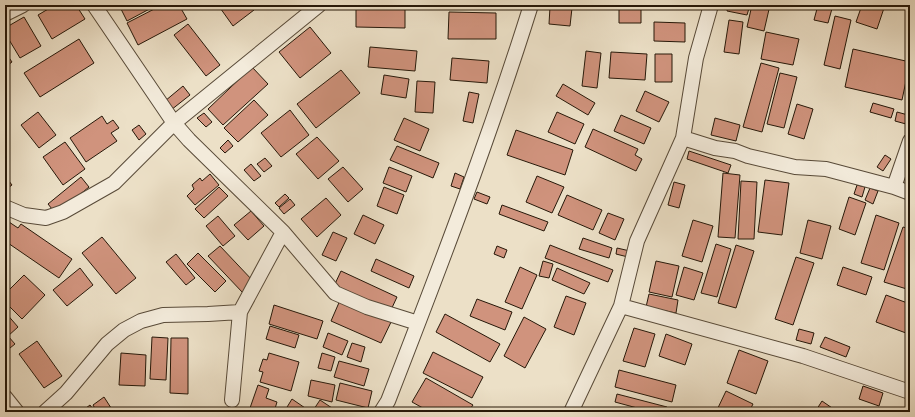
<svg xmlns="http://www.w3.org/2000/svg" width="915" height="417" font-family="'Gentium Book Plus',serif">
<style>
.building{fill:#d0937d;stroke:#261809}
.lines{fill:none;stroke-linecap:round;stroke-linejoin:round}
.street-casing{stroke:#584a38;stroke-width:16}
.street{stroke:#f3ebdb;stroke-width:14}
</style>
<rect width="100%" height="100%" fill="#ece0c7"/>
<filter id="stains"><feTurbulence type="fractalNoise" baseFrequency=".005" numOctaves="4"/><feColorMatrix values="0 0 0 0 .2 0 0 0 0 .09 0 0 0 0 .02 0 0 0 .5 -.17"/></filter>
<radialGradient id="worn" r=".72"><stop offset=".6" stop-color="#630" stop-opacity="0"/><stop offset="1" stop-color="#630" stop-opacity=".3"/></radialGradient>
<!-- building -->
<path class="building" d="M55,5H76L85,19L52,39L38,15Z
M129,5H157L127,21L121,9Z
M162,5H179L187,19L138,45L127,23Z
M218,5H250L254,10L233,26Z
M356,5H405V28L356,27Z
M728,5H750L747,15L727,11Z
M752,5H770L764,31L747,27Z
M818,5H833L828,23L814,20Z
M862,5H885L877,29L856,22Z
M550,7L572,8L570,26L549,24Z
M619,8H641V23H619Z
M449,12L496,13V39H448Z
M835,16L851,20L840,69L824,65Z
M24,17L41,46L20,58L5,33V28Z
M729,20L743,22L739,54L724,52Z
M654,22L685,23V42L654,41Z
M188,24L220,65L206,76L174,35Z
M310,27L331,53L300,78L279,52Z
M766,32L799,39L793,65L761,59Z
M79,39L94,63L40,97L24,73Z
M370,47L417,51L415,71L368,67Z
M853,49L910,62L902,100L845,87Z
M586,51L601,53L597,88L582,86Z
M5,52L12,62L5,67Z
M611,52L647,54L645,80L609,78Z
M655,54H672V82H655Z
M452,58L489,61L487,83L450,80Z
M761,63L779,68L762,132L743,127Z
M252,67L268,84L223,125L208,109Z
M341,70L360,93L316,128L297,104Z
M780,73L797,77L784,128L767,124Z
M384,75L409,79L406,98L381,94Z
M417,81L435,82L433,113L415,112Z
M563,84L595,103L588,115L556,96Z
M183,86L190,95L171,110L165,101Z
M645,91L669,102L659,122L636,111Z
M469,92L479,94L473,123L463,121Z
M254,100L268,115L238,142L224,128Z
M873,103L894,109L891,118L870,112Z
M797,104L813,109L804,139L788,134Z
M290,110L309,135L281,157L261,133Z
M38,112L56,135L39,148L21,125Z
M557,112L584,124L575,144L548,132Z
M897,112L908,115L906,124L895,121Z
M204,113L212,122L206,127L197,118Z
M621,115L651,128L644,144L614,131Z
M102,116L107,124L113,120L119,128L111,133L117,141L86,162L70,138Z
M404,118L429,129L420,151L394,140Z
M715,118L740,125L736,141L711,135Z
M139,125L146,134L139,140L132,130Z
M593,129L638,149L635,155L642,159L636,171L585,147Z
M516,130L573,150L565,175L507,155Z
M317,137L339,161L318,179L296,154Z
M228,140L233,146L225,153L220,148Z
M65,142L85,169L63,185L43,157Z
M397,146L439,163L433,178L390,160Z
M689,151L731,165L728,173L687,159Z
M885,155L891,159L883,171L877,167Z
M265,158L272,166L264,172L257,164Z
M251,164L261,176L254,181L244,170Z
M343,167L363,189L348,202L328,179Z
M389,167L412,176L406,192L383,183Z
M455,173L464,177L460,189L451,186Z
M723,173L740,175L735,238L718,237Z
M210,174L219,185L195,205L187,196L194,189L192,185L200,178L202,181Z
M5,176L12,185L5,190Z
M537,176L564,187L552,213L526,202Z
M81,177L89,187L56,214L48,204Z
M765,180L789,183L782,235L758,232Z
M741,181L757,182L754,239H738Z
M674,182L685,185L679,208L668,205Z
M857,185L865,187L862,197L854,194Z
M219,187L228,196L204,218L195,209Z
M384,187L404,195L397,214L377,206Z
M870,188L878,191L873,204L865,200Z
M477,192L490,197L487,204L474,199Z
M285,194L289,198L279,207L275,203Z
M567,195L602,210L593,230L558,215Z
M849,197L866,203L855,235L839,229Z
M326,198L341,215L317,237L301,219Z
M290,199L295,205L284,214L279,208Z
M502,205L548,222L544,231L499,214Z
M251,211L264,226L248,240L234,225Z
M608,213L624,219L615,240L599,233Z
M363,215L384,225L375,244L354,234Z
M876,215L899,223L884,270L861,263Z
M218,216L235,236L223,246L206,226Z
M6,220L18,228L21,224L72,259L59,278L5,241Z
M693,220L713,226L702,262L682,256Z
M808,220L831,226L822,259L800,253Z
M903,227L910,229V290L884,282Z
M333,232L347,238L336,261L322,255Z
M102,237L136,278L116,294L82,253Z
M583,238L612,248L609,258L579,249Z
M716,244L731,249L717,297L701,293Z
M550,245L613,270L608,282L545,258Z
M736,245L754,251L736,308L718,303Z
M220,246L254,282L243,293L208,256Z
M497,246L507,250L504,258L494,254Z
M617,248L630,251L628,257L616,254Z
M198,253L226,281L215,292L187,264Z
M176,254L195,278L186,285L166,262Z
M796,257L814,263L793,325L775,319Z
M376,259L414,276L409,288L371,271Z
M543,261L553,264L549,278L539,276Z
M656,261L679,266L672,297L649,292Z
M520,267L537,275L522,309L505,302Z
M684,267L703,273L694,300L676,295Z
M843,267L872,277L866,295L837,285Z
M80,268L93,285L67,306L53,290Z
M557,268L590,283L584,294L552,280Z
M341,271L397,297L390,312L334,286Z
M24,275L45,295L22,319L5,302V294Z
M649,294L678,300L676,313L646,307Z
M886,295L910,304V322L906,333L876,322Z
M566,296L586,303L574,335L554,327Z
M341,298L392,320L381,343L331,321Z
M477,299L512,312L505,330L470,316Z
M274,305L323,321L317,339L269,324Z
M5,312L18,327L8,336L15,344L5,352Z
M445,314L500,344L490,362L436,332Z
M524,317L546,329L525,368L504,356Z
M270,326L299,335L295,348L266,339Z
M634,328L655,334L645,367L623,361Z
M799,329L814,333L811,344L796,340Z
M328,333L348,341L342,355L323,347Z
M666,334L692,344L685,365L659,356Z
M152,337L168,338L166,380L150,379Z
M825,337L850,347L846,357L820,347Z
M171,338H188V394L170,393Z
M37,341L62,376L44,388L19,354Z
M352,343L365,347L361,362L347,357Z
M739,350L768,361L756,394L727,383Z
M433,352L483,377L472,398L423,373Z
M121,353L146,355L145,386L119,385Z
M269,353L299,362L291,391L260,382L263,372L259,371L263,359L267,360Z
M322,353L335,357L331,371L318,368Z
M339,361L369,369L364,386L334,377Z
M619,370L676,385L672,402L615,387Z
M426,378L473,405L468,412H430L412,402Z
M311,380L335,385L332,402L308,396Z
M340,383L372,391L368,408L336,400Z
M258,385L269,389L266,398L277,402L274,412H264L250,408Z
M863,386L883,393L879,406L859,399Z
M726,391L753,404L749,412H716Z
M617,394L667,407L665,412H652L615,402Z
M104,397L113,411L110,412H97L93,405Z
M292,399L308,410L307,412H284Z
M320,400L338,412H319L314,409Z
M822,401L835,410L834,412H815Z
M90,405L95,412H83L82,411Z
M157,409L218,412H157Z"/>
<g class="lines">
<defs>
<path id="street" d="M94,5L174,123L189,140L283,232L335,293L367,307L418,323
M5,14L23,5
M683,138L715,148L735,151L748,156L795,167L826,169L894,187L910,193
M894,187L910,141
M5,207L24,215L46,218L63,212L114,183L174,123L319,5
M621,306L803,356L910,392
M5,397L17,412
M232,400L240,312L283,232
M45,412L66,393L107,344L124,330L141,321L163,315L208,314L240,312
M381,412L388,401C439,270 489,139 531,5
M571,412L621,306L637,241L683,138L696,58L711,5"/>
</defs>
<!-- street casing -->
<use href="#street" class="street-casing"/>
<!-- street -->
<use href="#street" class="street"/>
</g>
<!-- margin -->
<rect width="915" height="417" fill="none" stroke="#ece0c7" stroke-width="20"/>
<rect x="6" y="6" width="903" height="405" fill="none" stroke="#261809" stroke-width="2"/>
<rect x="10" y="10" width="895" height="397" fill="none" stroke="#261809"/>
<rect width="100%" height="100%" filter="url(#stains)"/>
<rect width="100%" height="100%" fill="url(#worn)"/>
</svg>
